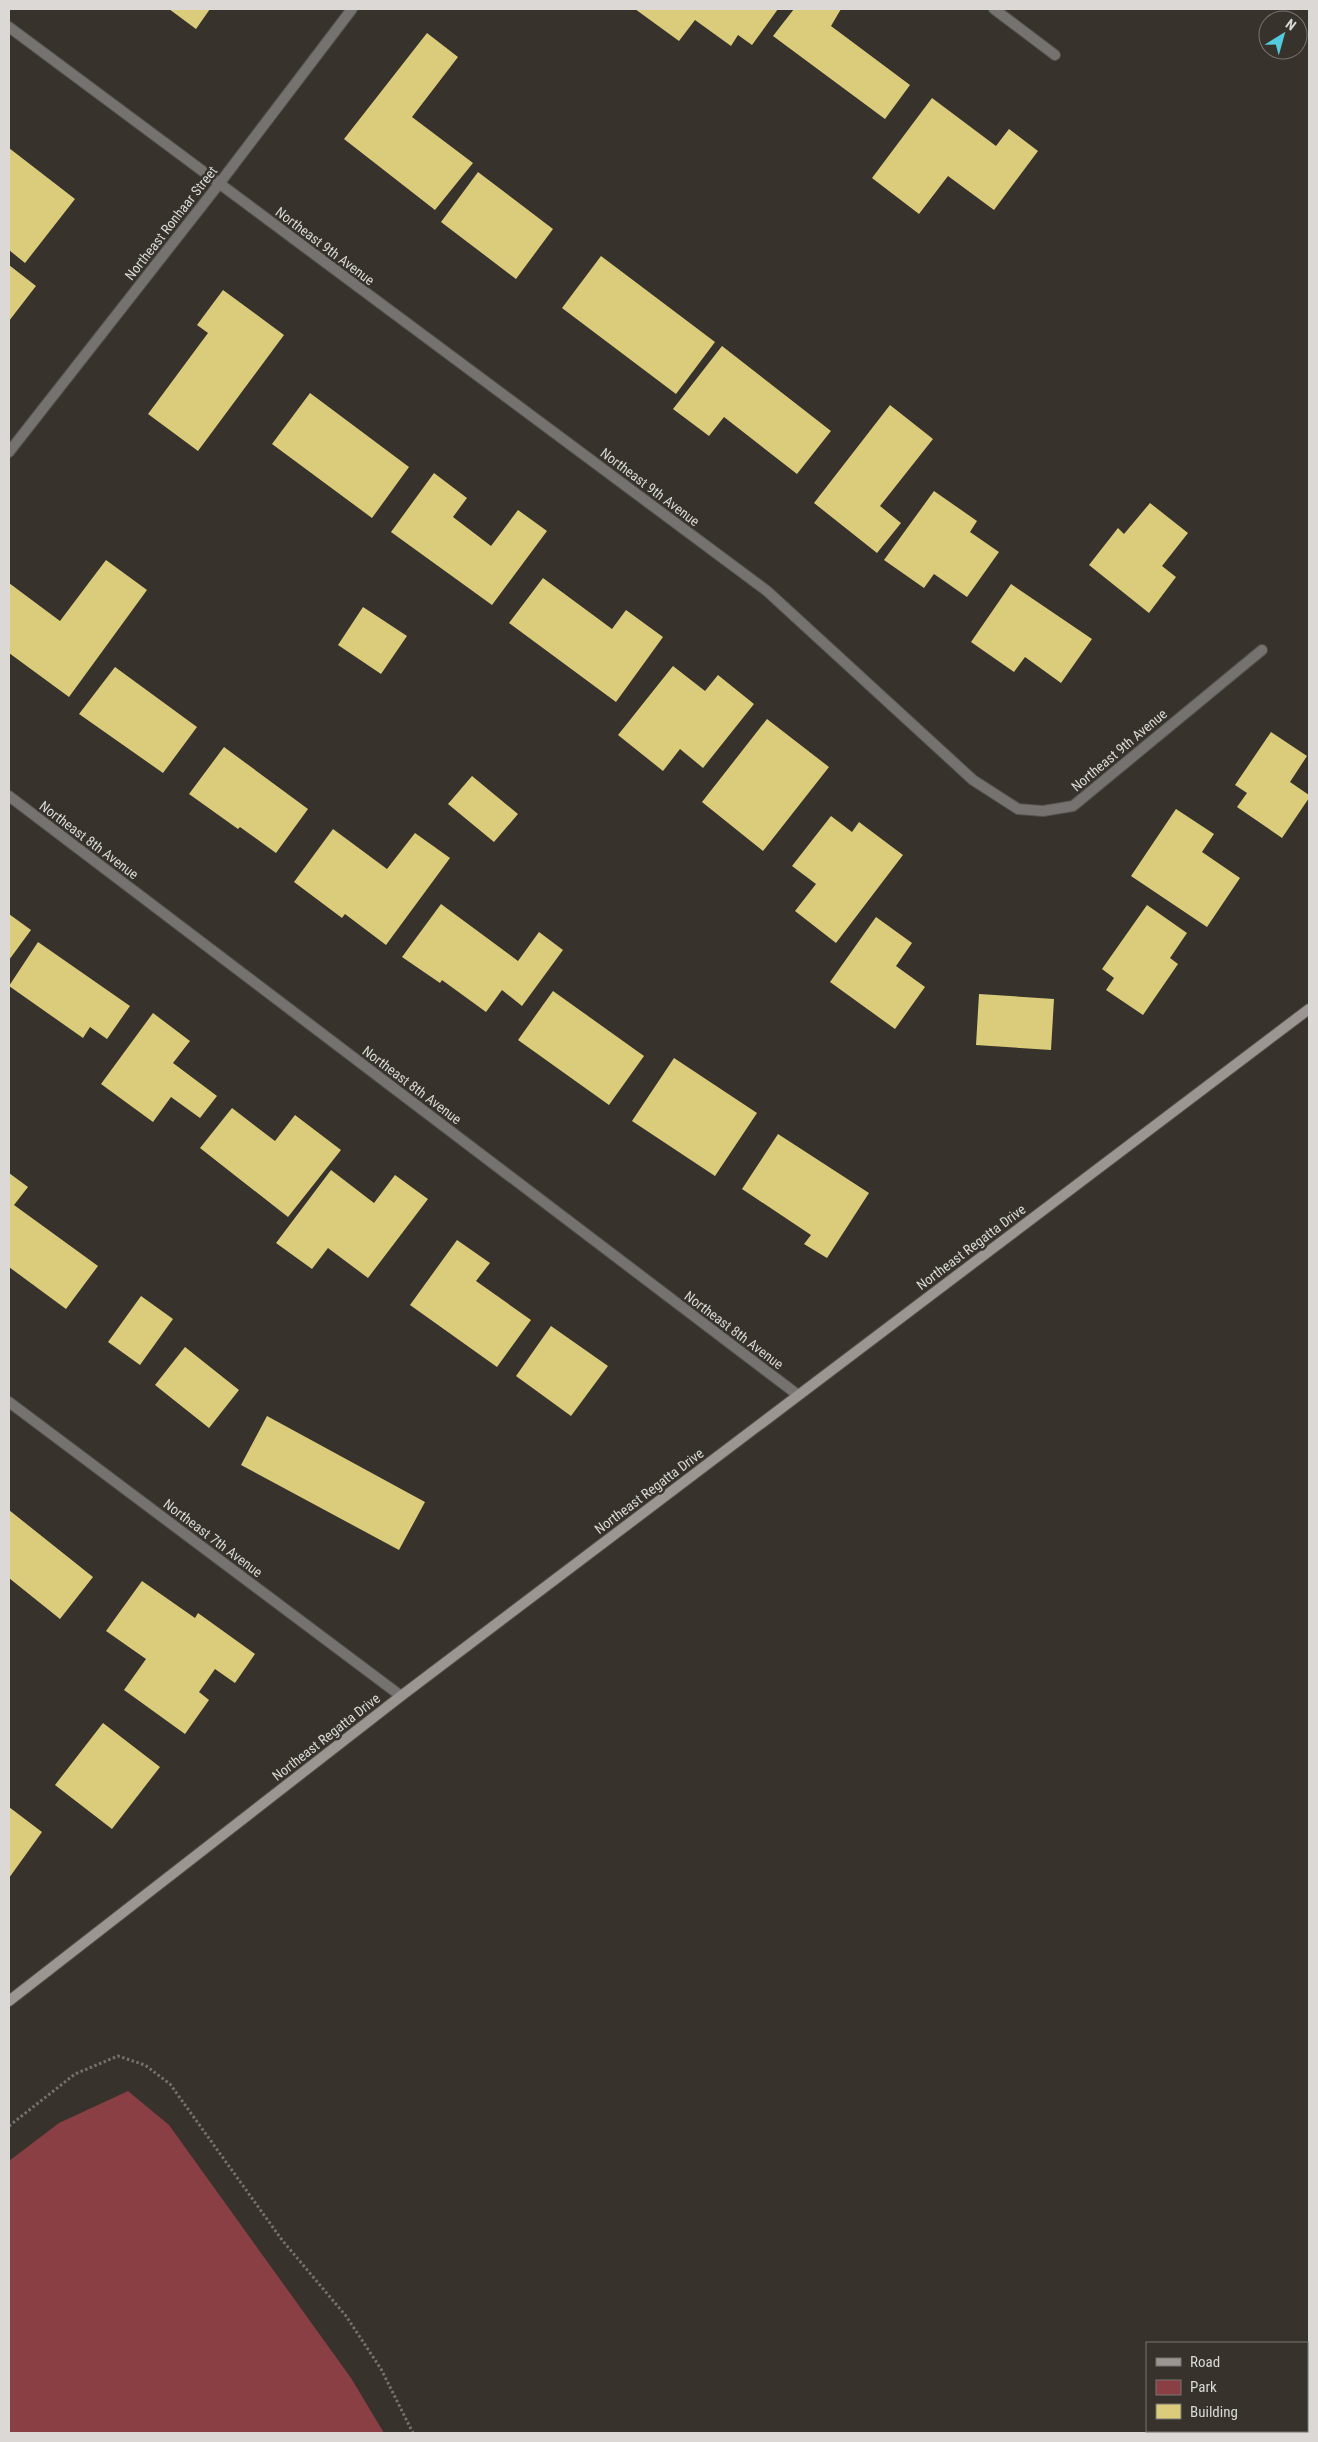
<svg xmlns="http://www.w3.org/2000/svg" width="1318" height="2442" font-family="'Roboto Condensed',sans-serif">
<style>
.green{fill:#8a3f44}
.building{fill:#dbcc7b}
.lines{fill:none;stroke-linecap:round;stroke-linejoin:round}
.minor-casing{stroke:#55504a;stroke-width:12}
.secondary-casing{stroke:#55504a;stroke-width:12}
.path{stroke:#75716c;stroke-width:3;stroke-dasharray:2.5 2.5;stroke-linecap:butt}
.minor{stroke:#767270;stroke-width:10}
.secondary{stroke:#9c9693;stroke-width:10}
.labels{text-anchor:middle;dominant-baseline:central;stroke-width:5;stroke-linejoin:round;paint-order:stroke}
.street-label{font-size:14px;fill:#dbd8d5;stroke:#37322c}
</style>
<rect width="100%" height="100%" fill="#37322c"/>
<!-- green -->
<path class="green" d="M128,2091L169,2125L351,2378L384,2433H9V2161L59,2123Z"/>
<!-- building -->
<path class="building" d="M169,9H210L196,29Z
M635,9H778L752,45L738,35L731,46L695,20L679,41Z
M794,9H841L831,26L910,85L885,119L773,36Z
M427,33L458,57L412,117L473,163L435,210L344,139Z
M932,98L996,146L1009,129L1038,151L994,210L948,176L919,214L872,178Z
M9,148L75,199L25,263L9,250Z
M478,172L553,229L516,279L441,222Z
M601,256L715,342L676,394L562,308Z
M9,265L36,286L9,321Z
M223,290L284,335L198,451L148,414L208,333L197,325Z
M722,346L831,431L797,474L724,417L709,436L673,409Z
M310,393L409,467L372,518L272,444Z
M890,405L933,439L880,506L901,523L877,553L814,503Z
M434,473L467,498L453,517L491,546L518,510L547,531L492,605L391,532Z
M934,491L977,521L970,532L999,552L967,597L934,574L924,588L884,560Z
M1150,503L1188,533L1162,566L1176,577L1149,613L1089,565L1118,528L1124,534Z
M106,560L147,590L69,697L9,653V583L60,621Z
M543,578L612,629L626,610L663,637L616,702L509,623Z
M1011,584L1092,639L1061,683L1025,657L1014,672L971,642Z
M363,607L407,636L381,674L338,645Z
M673,666L705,691L718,675L754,704L703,768L680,749L663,771L618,735Z
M115,667L197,727L163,773L79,714Z
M767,719L829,767L763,851L702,802Z
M1271,732L1307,756L1290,782L1309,795V798L1282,838L1237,807L1247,793L1235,785Z
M224,747L308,809L276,853L240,827L238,829L189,794Z
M472,776L518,814L494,842L448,804Z
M1176,809L1214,834L1202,852L1240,878L1207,927L1131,876Z
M831,816L852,832L859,822L903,855L836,943L795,911L816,884L792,866Z
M333,829L387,869L415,833L450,858L386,945L345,914L342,918L294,882Z
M441,904L518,961L539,932L563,950L522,1006L502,990L486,1012L442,980L440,983L402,957Z
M1147,905L1187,933L1170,958L1178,964L1143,1015L1106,990L1114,978L1102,969Z
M9,914L31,930L9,960Z
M876,917L912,943L896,966L925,987L895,1029L830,982Z
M38,942L130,1006L107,1039L90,1027L83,1038L9,986Z
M553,991L644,1056L609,1105L518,1040Z
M979,994L1054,999L1051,1050L976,1045Z
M153,1013L190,1041L173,1063L217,1096L200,1118L171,1097L153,1122L101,1084Z
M674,1058L757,1113L715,1176L632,1121Z
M232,1108L275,1141L295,1115L341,1150L288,1217L200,1148Z
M778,1134L869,1193L827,1258L804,1244L811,1235L742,1189Z
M331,1170L374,1203L395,1175L428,1199L368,1278L328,1248L312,1269L276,1243Z
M9,1173L28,1187L14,1205L98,1266L66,1309L9,1267Z
M457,1240L490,1263L476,1281L531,1320L497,1367L410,1305Z
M141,1296L173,1319L140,1365L108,1342Z
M551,1326L608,1366L571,1416L516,1376Z
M185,1347L239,1390L209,1428L155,1385Z
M267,1416L425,1502L399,1550L241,1465Z
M9,1510L93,1577L60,1619L9,1578Z
M142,1581L195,1618L198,1613L255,1654L235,1683L215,1669L199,1692L209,1700L185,1734L124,1690L146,1659L106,1631Z
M103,1723L160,1767L112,1829L55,1785Z
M9,1807L42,1832L9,1878Z"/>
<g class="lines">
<defs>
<path id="minor" d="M994,9L1055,55
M9,27L767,591L973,780L1018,809L1043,811L1073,806L1262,650
M9,452L219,184L352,9
M9,796L798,1395
M9,1402L401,1696"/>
<path id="secondary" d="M9,2001L401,1696L1309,1009"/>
</defs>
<!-- minor casing -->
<use href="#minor" class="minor-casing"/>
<!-- secondary casing -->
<use href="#secondary" class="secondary-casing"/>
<!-- path -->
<path class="path" d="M9,2126L75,2074L118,2056L145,2065L170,2084L282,2240L346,2316L381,2369L413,2433"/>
<!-- minor -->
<use href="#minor" class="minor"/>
<!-- secondary -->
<use href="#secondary" class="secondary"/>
</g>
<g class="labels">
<!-- street labels -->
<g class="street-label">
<text transform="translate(171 223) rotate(-52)">Northeast Ronhaar Street</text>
<text transform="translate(325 246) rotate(37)">Northeast 9th Avenue</text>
<text transform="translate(650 487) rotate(37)">Northeast 9th Avenue</text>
<text transform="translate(1119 750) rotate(-40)">Northeast 9th Avenue</text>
<text transform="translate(89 840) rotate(37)">Northeast 8th Avenue</text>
<text transform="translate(412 1085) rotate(37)">Northeast 8th Avenue</text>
<text transform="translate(971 1247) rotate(-37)">Northeast Regatta Drive</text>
<text transform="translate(734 1330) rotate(37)">Northeast 8th Avenue</text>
<text transform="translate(649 1491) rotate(-37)">Northeast Regatta Drive</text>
<text transform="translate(213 1538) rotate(37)">Northeast 7th Avenue</text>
<text transform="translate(326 1737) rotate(-38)">Northeast Regatta Drive</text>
</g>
</g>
<!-- border -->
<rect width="1318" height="2442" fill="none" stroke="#dbd8d5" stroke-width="20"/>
<!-- legend -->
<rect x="1146" y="2342" width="162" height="90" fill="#37322c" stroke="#797470"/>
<rect x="1156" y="2358" width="25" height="8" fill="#9c9693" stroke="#797470"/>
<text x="1190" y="2367" font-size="15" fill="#dbd8d5">Road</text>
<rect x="1156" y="2380" width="25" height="15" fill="#8a3f44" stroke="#797470"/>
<text x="1190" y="2392" font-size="15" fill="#dbd8d5">Park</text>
<rect x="1156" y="2404" width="25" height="15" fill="#dbcc7b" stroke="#797470"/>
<text x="1190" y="2417" font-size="15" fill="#dbd8d5">Building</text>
<!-- north arrow -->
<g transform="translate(1283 35) rotate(37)"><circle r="24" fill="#37322c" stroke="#797470"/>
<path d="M0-4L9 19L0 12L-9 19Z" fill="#53cbdc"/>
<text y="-8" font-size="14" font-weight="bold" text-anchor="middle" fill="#dbd8d5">N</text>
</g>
</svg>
